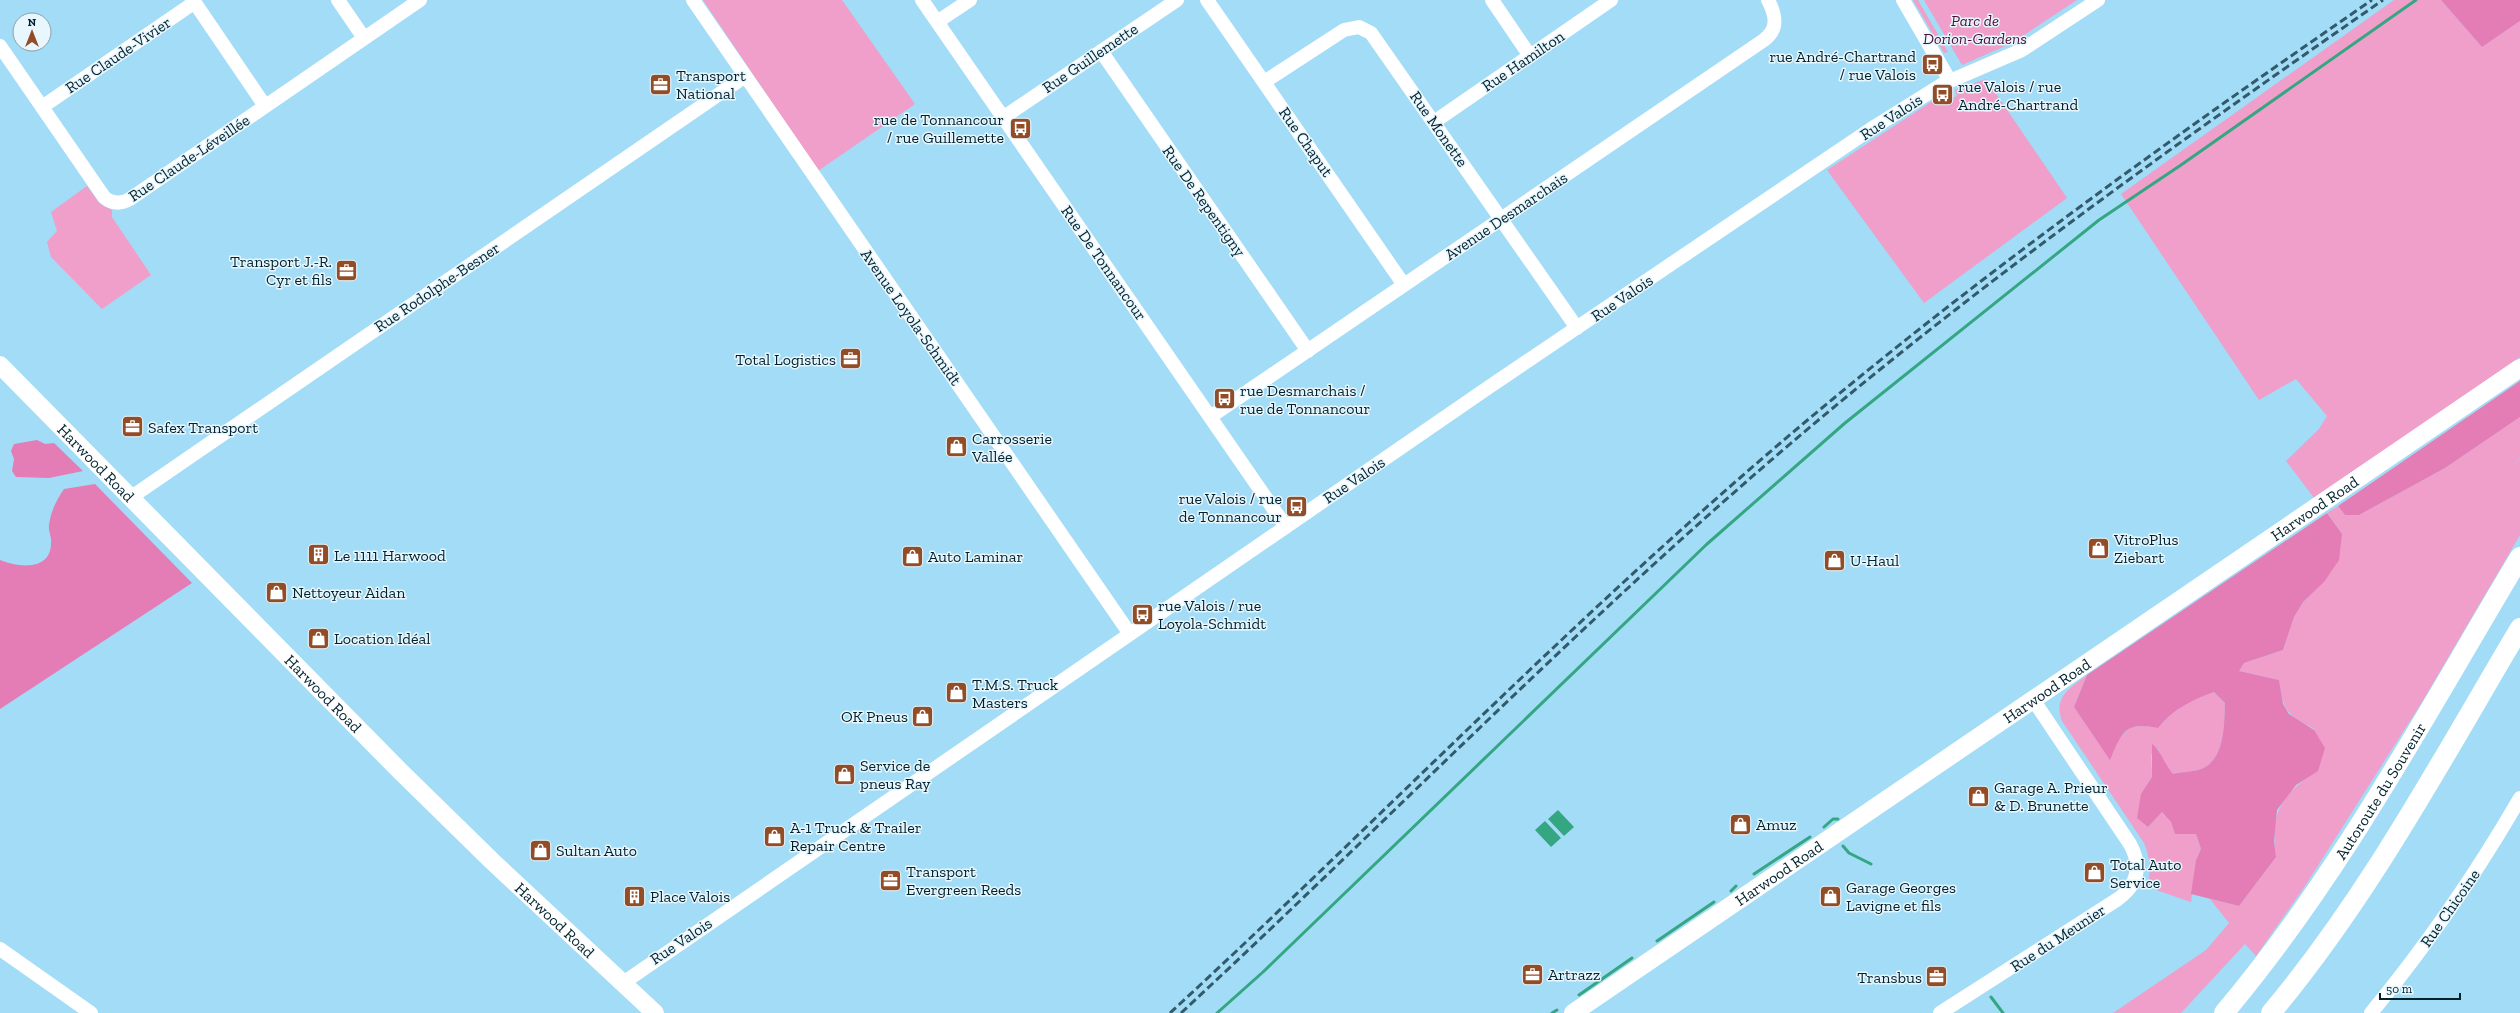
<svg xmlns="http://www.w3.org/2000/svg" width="2520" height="1013" font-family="'Zilla Slab',serif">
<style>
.green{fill:#ef9fc9}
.forest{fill:#e47cb5}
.water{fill:#34a682}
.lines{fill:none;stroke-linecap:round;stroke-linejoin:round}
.stream{stroke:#34a682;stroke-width:3}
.minor{stroke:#fff;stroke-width:14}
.major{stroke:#fff;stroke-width:18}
.highway{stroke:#fff;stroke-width:20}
.rail{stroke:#325a6a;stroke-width:3;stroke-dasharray:8 4;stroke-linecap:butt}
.labels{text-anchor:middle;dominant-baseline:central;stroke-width:3;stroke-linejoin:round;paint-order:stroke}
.park-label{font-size:16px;font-style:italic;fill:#4e0d35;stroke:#e8f6fd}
.street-label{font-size:16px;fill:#01212d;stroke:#e8f6fd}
.poi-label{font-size:16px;fill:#01212d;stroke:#e8f6fd;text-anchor:start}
</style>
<rect width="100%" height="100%" fill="#a2dcf6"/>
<!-- green -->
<path class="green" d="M703,0H842L915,104L818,171Z
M1913,0H1918L1948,52L1944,53Z
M1924,0H2077L2012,43L1962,65Z
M2394,0H2441L2482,47L2520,21V357L2315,499L2286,461L2319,429L2327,416L2296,379L2259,400L2121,194Z
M1986,79L2067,198L1924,303L1827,170L1940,96L1944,102L1957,96L1955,90Z
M87,186L100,204L112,210V217L151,275L102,309L51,257L47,242L57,231L51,212Z
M2520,417V457L2515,465L2520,458V535L2422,702L2305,886L2256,956L2245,944L2181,1013H2113L2206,950L2229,923L2210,899L2239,906L2276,857C2270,812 2281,795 2318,770L2314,729C2286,713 2284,713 2279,680L2239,671L2244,663L2283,650L2294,617L2303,602L2324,582L2342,534L2327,513L2338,506L2345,515H2359L2445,468Z
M2087,675L2074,707L2110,759C2122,732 2126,721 2158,728C2173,709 2192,700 2214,692L2225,703C2224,725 2225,760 2201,769C2193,772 2181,772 2173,774L2165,765L2158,749L2151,755L2152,777L2141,795L2148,827L2162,812L2171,822L2175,833L2196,834L2201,849L2196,860L2191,902L2156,890L2148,884C2151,868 2150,858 2144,843L2062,721C2053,697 2070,688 2087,675Z"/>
<!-- forest -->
<path class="forest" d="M2441,0H2520V21L2482,47Z
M2520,381V417L2445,468L2359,515H2345L2338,506Z
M37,440L45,444L54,443L83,471L49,478L16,477L12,471L14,459L11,451L14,444Z
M95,484L192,583L0,709V560C17,567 51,572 51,543C52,537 48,531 49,525C51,511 56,501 64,489Z
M2327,513L2342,534L2339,560L2324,582L2303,602L2294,617L2283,650L2244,663L2239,671L2279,680L2283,704L2289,714L2314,730L2325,748L2318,771L2296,785L2277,810L2274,841L2276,857L2239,906L2191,894L2196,860L2201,849L2196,834H2175L2171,822L2162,812L2148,827L2137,818L2141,794L2152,777V744C2162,752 2164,764 2173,774C2181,772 2193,772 2201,769C2225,760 2224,725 2225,703L2214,692C2192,700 2173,709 2158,728C2125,721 2122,732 2110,760L2074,707L2087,675Z"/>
<!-- water -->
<path class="water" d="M1558,810L1574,827L1564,836L1548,819Z
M1545,821L1561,838L1551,847L1535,830Z"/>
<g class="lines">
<!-- stream -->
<path class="stream" d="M1824,827L1833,819H1838
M1843,846L1849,853L1871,864
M1754,874L1810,837
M1731,891L1736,886
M1657,941L1714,902
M1579,995L1632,958
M1991,997L2003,1013
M1217,1013L1263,972L1707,544L1845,423L2099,220L2181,165L2416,0
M1552,1013L1557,1010"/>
<!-- minor -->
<path class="minor" d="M193,0L265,106
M338,0L364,38
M693,0L1130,634
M922,0L1286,527
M1207,0L1404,285
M1492,0L1530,56
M1903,0L1950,81
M937,22L970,0
M0,46L104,197C112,204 121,204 130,199L420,0
M1101,51L1308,351
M1264,82L1344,30L1359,27L1371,33L1577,328
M42,107L195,2
M1004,117L1177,0
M1434,122L1611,0
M1210,417L1764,40C1779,29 1776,15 1768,0
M130,498L744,77
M0,949L91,1013
M623,983L1489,387L1871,129L1943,84L2022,50L2098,0
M1940,1013L2118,899C2138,884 2142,866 2130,844L2034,701
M2371,1013C2427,945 2476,874 2520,798"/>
<!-- major -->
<g class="major">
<path id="s1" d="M0,365L400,771L493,862L655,1013"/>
<path id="s2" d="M1573,1013L2520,368"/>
</g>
<!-- highway -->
<g class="highway">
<path id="s3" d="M2224,1013C2341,874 2427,712 2520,557"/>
<path d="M2271,1013C2369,896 2442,759 2520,628"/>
</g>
<!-- rail -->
<path class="rail" d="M1170,1013C1362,836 1544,648 1741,477C1940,303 2154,150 2372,0
M1181,1013C1371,837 1551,652 1746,482C1947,306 2164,152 2383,0"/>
</g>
<!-- icons -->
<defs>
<symbol id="bus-square" viewBox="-11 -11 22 22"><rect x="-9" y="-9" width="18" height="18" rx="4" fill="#934d26" stroke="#e8f6fd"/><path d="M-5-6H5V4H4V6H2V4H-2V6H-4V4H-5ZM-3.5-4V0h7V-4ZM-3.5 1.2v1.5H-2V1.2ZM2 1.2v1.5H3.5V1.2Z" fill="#fff"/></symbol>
<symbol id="office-square" viewBox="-11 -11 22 22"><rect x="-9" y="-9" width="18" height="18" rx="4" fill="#934d26" stroke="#e8f6fd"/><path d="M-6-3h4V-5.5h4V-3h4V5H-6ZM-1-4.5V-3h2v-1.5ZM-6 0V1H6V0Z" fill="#fff"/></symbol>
<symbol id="shop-square" viewBox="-11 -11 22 22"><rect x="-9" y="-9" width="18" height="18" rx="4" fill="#934d26" stroke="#e8f6fd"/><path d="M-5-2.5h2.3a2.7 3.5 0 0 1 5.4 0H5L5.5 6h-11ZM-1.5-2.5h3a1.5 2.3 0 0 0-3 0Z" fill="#fff"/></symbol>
<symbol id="building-square" viewBox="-11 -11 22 22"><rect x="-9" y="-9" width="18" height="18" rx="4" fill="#934d26" stroke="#e8f6fd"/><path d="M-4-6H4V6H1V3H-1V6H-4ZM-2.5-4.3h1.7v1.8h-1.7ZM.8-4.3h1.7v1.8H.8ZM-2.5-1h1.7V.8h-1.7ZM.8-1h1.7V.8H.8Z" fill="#fff"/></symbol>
</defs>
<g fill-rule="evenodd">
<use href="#bus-square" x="1920" y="52" width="25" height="25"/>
<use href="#office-square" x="648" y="72" width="25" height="25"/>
<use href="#bus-square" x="1930" y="82" width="25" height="25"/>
<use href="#bus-square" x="1008" y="116" width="25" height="25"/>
<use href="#office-square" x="334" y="258" width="25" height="25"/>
<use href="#office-square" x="838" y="346" width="25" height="25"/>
<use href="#bus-square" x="1212" y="386" width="25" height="25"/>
<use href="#office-square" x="120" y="414" width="25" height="25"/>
<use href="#shop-square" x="944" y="434" width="25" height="25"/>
<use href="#bus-square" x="1284" y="494" width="25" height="25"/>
<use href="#shop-square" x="2086" y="536" width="25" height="25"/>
<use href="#building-square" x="306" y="542" width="25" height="25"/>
<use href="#shop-square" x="900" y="544" width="25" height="25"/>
<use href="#shop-square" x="1822" y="548" width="25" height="25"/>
<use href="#shop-square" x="264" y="580" width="25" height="25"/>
<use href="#bus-square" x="1130" y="602" width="25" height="25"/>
<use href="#shop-square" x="306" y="626" width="25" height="25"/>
<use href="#shop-square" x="944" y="680" width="25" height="25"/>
<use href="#shop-square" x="910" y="704" width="25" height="25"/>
<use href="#shop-square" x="832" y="762" width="25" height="25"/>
<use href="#shop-square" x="1966" y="784" width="25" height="25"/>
<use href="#shop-square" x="1728" y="812" width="25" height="25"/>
<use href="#shop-square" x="762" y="824" width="25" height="25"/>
<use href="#shop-square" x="528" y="838" width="25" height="25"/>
<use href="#shop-square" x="2082" y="860" width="25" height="25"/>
<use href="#office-square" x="878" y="868" width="25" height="25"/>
<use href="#building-square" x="622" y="884" width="25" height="25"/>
<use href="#shop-square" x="1818" y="884" width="25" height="25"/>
<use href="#office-square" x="1520" y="962" width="25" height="25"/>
<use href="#office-square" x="1924" y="964" width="25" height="25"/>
</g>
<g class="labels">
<!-- park labels -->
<g class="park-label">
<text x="1975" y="20">Parc de<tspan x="1975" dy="18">Dorion-Gardens</tspan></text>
</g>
<!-- street labels -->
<g class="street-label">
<text transform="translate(118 55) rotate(-34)">Rue Claude-Vivier</text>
<text transform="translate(1090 58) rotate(-34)">Rue Guillemette</text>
<text transform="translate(1523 61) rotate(-34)">Rue Hamilton</text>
<text transform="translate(1891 117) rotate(-33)">Rue Valois</text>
<text transform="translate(1439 129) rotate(55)">Rue Monette</text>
<text transform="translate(1306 142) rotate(55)">Rue Chaput</text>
<text transform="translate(189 158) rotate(-34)">Rue Claude-Léveillée</text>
<text transform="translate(1204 201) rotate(55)">Rue De Repentigny</text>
<text transform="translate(1506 216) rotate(-34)">Avenue Desmarchais</text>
<text transform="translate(1104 263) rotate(55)">Rue De Tonnancour</text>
<text transform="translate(437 287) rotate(-34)">Rue Rodolphe-Besner</text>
<text transform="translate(1622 298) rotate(-34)">Rue Valois</text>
<text transform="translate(911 317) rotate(55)">Avenue Loyola-Schmidt</text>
<text stroke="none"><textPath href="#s1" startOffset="137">Harwood Road</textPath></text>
<text transform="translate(1354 480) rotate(-34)">Rue Valois</text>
<text stroke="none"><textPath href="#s2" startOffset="897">Harwood Road</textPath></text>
<text stroke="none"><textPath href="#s2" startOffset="573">Harwood Road</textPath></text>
<text stroke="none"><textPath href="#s1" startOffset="461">Harwood Road</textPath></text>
<text stroke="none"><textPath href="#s3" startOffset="272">Autoroute du Souvenir</textPath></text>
<text stroke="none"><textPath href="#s2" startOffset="249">Harwood Road</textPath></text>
<text transform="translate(2450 908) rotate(-55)">Rue Chicoine</text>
<text stroke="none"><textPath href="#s1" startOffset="785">Harwood Road</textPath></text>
<text transform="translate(2058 938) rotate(-33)">Rue du Meunier</text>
<text transform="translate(681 941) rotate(-34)">Rue Valois</text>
</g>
<!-- poi labels -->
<g class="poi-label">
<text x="1916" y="56" text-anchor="end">rue André-Chartrand<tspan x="1916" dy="18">/ rue Valois</tspan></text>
<text x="676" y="75">Transport<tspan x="676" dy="18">National</tspan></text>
<text x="1958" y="86">rue Valois / rue<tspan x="1958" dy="18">André-Chartrand</tspan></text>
<text x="1004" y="119" text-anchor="end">rue de Tonnancour<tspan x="1004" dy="18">/ rue Guillemette</tspan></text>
<text x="332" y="261" text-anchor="end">Transport J.-R.<tspan x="332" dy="18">Cyr et fils</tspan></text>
<text x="836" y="359" text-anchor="end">Total Logistics</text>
<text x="1240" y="390">rue Desmarchais /<tspan x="1240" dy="18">rue de Tonnancour</tspan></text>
<text x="148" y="427">Safex Transport</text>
<text x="972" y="438">Carrosserie<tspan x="972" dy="18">Vallée</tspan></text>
<text x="1282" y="498" text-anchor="end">rue Valois / rue<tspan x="1282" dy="18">de Tonnancour</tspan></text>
<text x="2114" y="539">VitroPlus<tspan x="2114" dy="18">Ziebart</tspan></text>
<text x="334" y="555">Le 1111 Harwood</text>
<text x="928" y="556">Auto Laminar</text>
<text x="1850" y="560">U-Haul</text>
<text x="292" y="592">Nettoyeur Aidan</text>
<text x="1158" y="605">rue Valois / rue<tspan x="1158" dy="18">Loyola-Schmidt</tspan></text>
<text x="334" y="638">Location Idéal</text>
<text x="972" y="684">T.M.S. Truck<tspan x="972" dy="18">Masters</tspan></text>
<text x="908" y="716" text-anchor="end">OK Pneus</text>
<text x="860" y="765">Service de<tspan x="860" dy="18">pneus Ray</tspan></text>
<text x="1994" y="787">Garage A. Prieur<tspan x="1994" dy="18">&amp; D. Brunette</tspan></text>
<text x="1756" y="824">Amuz</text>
<text x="790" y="827">A-1 Truck &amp; Trailer<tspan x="790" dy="18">Repair Centre</tspan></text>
<text x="556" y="850">Sultan Auto</text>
<text x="2110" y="864">Total Auto<tspan x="2110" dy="18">Service</tspan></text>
<text x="906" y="871">Transport<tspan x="906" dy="18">Evergreen Reeds</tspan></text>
<text x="1846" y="887">Garage Georges<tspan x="1846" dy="18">Lavigne et fils</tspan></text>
<text x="650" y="896">Place Valois</text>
<text x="1548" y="974">Artrazz</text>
<text x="1922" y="977" text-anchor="end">Transbus</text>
</g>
</g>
<!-- north arrow -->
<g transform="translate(32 32)"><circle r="19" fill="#e8f6fd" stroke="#8ca1aa"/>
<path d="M0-3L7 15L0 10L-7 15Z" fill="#934d26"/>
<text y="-6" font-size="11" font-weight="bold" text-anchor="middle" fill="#01212d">N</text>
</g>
<!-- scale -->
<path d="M2380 993v6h80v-6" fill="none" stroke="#01212d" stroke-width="2"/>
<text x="2386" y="993" font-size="12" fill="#01212d" stroke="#e8f6fd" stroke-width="3" paint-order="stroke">50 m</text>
</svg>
